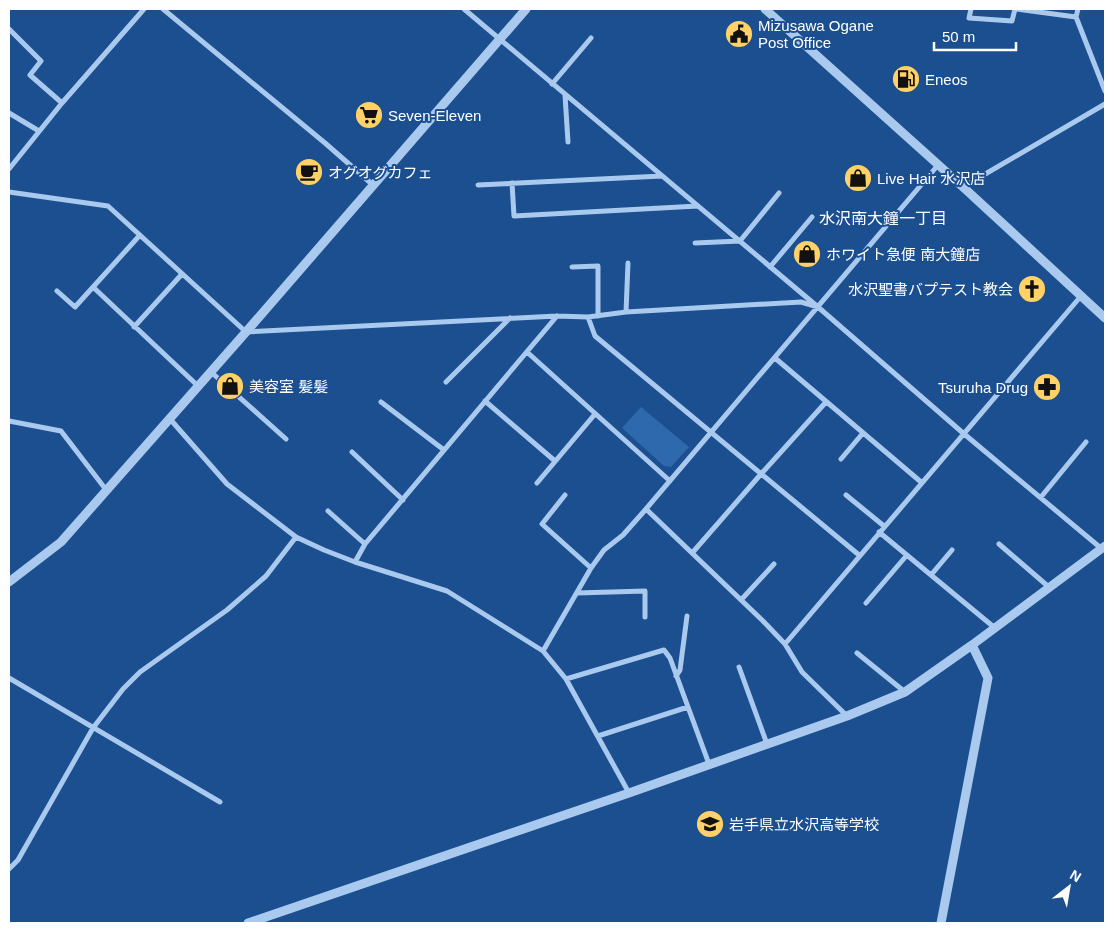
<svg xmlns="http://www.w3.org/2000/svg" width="1114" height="932" font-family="Helvetica,'Noto Sans JP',sans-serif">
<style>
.green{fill:#2e69ad}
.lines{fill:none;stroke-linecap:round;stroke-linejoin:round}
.minor{stroke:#a9c9ee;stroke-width:5}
.tertiary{stroke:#a9c9ee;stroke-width:9}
.labels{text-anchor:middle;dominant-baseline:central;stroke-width:4;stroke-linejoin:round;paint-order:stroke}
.poi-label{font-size:15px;fill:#fff;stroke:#1b4f8f;text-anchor:start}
.neighbourhood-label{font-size:16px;fill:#fff;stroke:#1b4f8f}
</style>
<rect width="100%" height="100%" fill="#1b4f8f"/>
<!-- green -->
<path class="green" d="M641,407L689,447L671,467L664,466L622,428Z"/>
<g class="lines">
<!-- minor -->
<path class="minor" d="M163,9L325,143L373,185
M464,9L818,307L963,433L1102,549
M971,9L969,18L1012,21L1015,9
M1016,9L1076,17L1105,91
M1076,17L1078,9
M9,29L41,61L30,75L62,103
M552,84L591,38
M565,95L568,142
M9,113L39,131
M9,169L62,103L144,9
M512,183L514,216L698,206
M478,185L662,176
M963,187L1105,104
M9,192L108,206L246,332L557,316L588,317L626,312L801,302L818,307
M695,243L740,241L779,193
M572,267L598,266V316
M770,267L812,217
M93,287L198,386
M57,291L75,307L140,235
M626,312L628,263
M588,317L595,336L859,555
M134,327L182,274
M527,352L670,481
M775,358L921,482
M211,372L286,439
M446,382L510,318
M485,401L555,461
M381,402L444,450
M170,419L227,484L296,537L324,550L355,562L447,591L543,651L566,679L629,793
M9,421L61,431L107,491
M352,452L403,500
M841,459L863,433
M537,483L595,414
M565,495L542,524L591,568
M846,495L884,526
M1041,497L1086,442
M646,509L763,621L785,644L802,672L847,716
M328,511L365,544
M879,532L995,628
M999,544L1050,588
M693,552L761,474L826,402
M355,562L365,544L557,316
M931,575L952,550
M577,593L645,591V617
M741,600L774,564
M866,603L907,555
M785,644L1081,296
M543,651L591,568L604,550L623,535L646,509L938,165
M857,653L905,692
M739,667L767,744
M676,676L680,670L687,616
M9,678L220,802
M566,679L664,650L670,658L709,764
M598,736L688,707
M9,869L18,860L93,728L123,689L140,672L227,610L266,576L296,537"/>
<!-- tertiary -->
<path class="tertiary" d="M765,9L963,187L1105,318
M9,582L61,542L246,332L526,9
M248,923L629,793L847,716L905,692L972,645
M941,923L988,678L972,645L1105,546"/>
</g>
<!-- icons -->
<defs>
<symbol id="civic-disc" viewBox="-11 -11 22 22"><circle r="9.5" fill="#ffd166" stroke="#1b4f8f"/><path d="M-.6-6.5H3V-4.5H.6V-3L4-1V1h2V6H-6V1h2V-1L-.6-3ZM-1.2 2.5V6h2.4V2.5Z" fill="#111"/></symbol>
<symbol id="fuel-disc" viewBox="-11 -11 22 22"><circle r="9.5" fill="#ffd166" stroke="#1b4f8f"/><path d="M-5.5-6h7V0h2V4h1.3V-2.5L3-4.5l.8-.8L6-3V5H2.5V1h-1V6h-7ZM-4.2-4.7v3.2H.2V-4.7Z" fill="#111"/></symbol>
<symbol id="supermarket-disc" viewBox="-11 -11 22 22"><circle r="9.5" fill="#ffd166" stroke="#1b4f8f"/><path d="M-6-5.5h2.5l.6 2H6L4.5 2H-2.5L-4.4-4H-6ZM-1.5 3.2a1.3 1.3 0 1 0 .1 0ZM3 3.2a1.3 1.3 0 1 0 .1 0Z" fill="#111"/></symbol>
<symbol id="cafe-disc" viewBox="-11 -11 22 22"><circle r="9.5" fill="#ffd166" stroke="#1b4f8f"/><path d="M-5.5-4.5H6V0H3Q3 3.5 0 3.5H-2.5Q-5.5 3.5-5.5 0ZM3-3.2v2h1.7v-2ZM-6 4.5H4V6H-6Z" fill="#111"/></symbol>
<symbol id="shop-disc" viewBox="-11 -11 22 22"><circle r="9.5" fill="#ffd166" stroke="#1b4f8f"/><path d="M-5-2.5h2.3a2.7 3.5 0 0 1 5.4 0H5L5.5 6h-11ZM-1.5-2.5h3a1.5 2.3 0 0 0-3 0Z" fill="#111"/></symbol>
<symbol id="church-disc" viewBox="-11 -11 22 22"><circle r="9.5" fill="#ffd166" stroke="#1b4f8f"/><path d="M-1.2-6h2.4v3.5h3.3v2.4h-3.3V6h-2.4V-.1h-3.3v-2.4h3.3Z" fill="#111"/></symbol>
<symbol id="pharmacy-disc" viewBox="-11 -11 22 22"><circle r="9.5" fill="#ffd166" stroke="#1b4f8f"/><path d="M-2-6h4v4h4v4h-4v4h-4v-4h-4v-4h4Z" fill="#111"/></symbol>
<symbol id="school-disc" viewBox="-11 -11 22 22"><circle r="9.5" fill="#ffd166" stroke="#1b4f8f"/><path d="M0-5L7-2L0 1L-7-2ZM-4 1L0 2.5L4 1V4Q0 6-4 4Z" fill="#111"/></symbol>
</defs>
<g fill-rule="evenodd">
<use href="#civic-disc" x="723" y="18" width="32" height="32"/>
<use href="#fuel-disc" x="890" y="63" width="32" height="32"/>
<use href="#supermarket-disc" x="353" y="99" width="32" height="32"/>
<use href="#cafe-disc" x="293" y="156" width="32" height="32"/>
<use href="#shop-disc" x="842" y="162" width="32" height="32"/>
<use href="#shop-disc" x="791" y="238" width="32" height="32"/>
<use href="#church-disc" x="1016" y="273" width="32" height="32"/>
<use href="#shop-disc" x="214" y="370" width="32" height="32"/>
<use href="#pharmacy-disc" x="1031" y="371" width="32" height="32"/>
<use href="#school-disc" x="694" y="808" width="32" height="32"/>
</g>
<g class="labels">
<!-- poi labels -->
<g class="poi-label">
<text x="758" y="25">Mizusawa Ogane<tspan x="758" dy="17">Post Office</tspan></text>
<text x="925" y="79">Eneos</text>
<text x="388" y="115">Seven-Eleven</text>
<text x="328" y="172">オグオグカフェ</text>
<text x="877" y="178">Live Hair 水沢店</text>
<text x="826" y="254">ホワイト急便 南大鐘店</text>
<text x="1013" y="289" text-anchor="end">水沢聖書バプテスト教会</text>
<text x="249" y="386">美容室 髪髪</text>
<text x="1028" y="387" text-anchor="end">Tsuruha Drug</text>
<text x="729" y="824">岩手県立水沢高等学校</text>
</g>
<!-- neighbourhood labels -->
<g class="neighbourhood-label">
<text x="883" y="218">水沢南大鐘一丁目</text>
</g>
</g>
<!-- border -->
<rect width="1114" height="932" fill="none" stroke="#ffffff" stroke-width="20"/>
<!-- north arrow -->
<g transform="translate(1069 887) rotate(31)" stroke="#1b4f8f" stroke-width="4" paint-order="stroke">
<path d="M0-4L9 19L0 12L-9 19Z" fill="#ffffff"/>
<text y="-8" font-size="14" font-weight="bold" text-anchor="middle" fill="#ffffff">N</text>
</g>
<!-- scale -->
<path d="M934 42v8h82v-8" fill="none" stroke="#ffffff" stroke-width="2.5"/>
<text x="942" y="42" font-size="15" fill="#ffffff" stroke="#1b4f8f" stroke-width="4" paint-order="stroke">50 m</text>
</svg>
